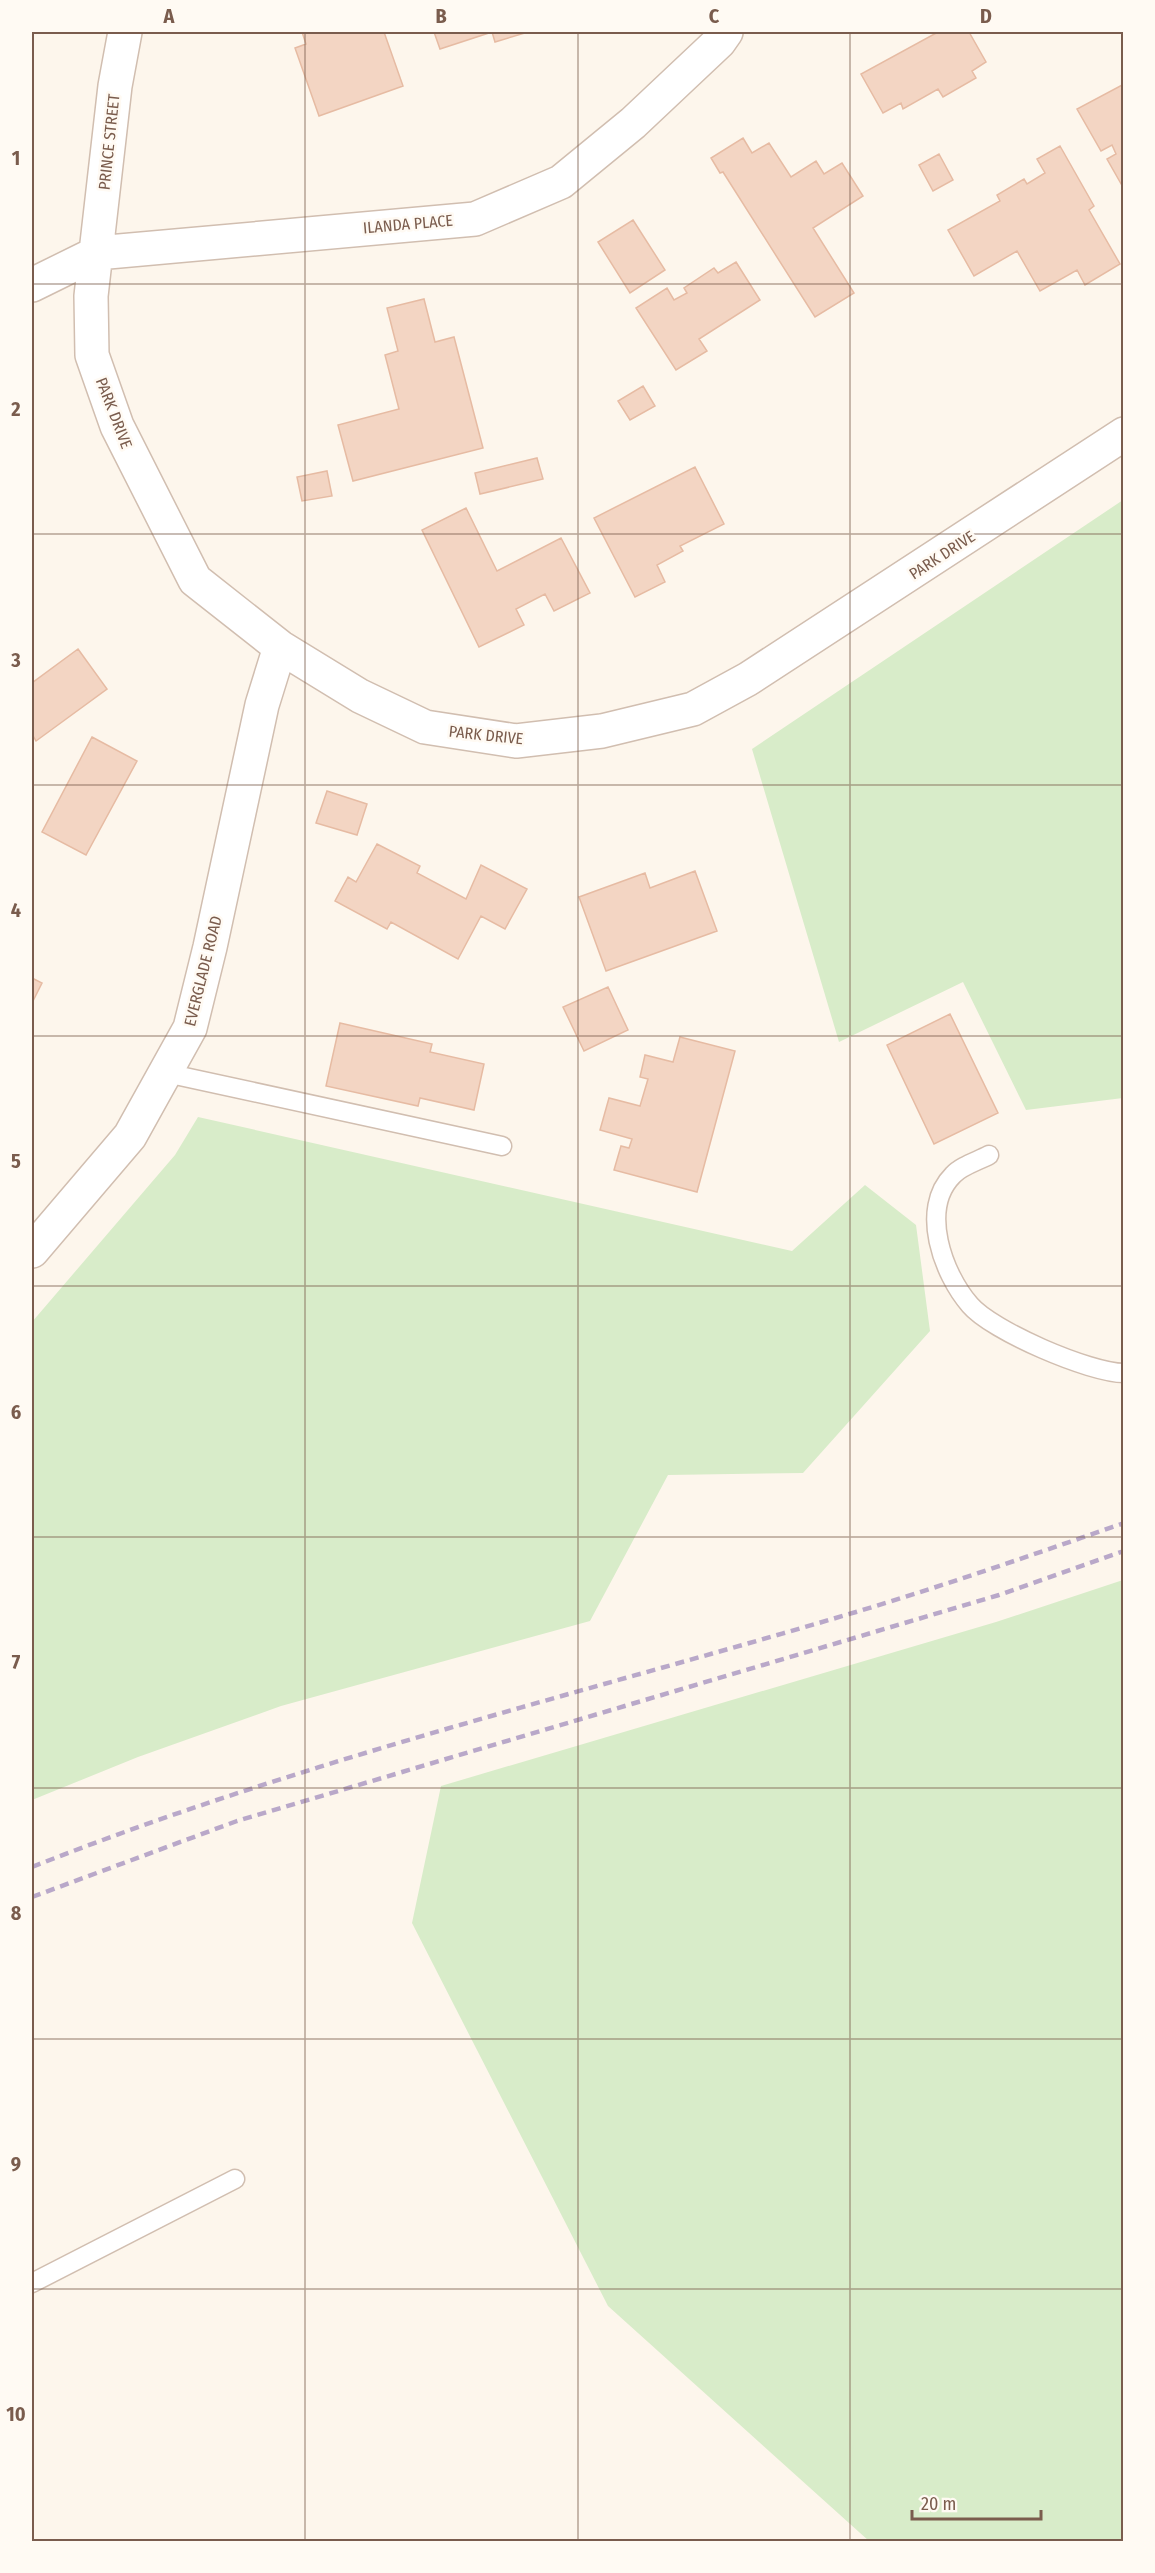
<svg xmlns="http://www.w3.org/2000/svg" width="1155" height="2573" font-family="'Fira Sans Condensed',sans-serif">
<style>
.green{fill:#d8ecc9}
.building{fill:#f3d5c3;stroke:#e6bba3;stroke-width:1.5}
.lines{fill:none;stroke-linecap:round;stroke-linejoin:round}
.service-casing{stroke:#d1beb0;stroke-width:21}
.minor-casing{stroke:#d1beb0;stroke-width:36}
.service{stroke:#fff;stroke-width:18}
.minor{stroke:#fff;stroke-width:33}
.rail{stroke:#b9a8c9;stroke-width:4.5;stroke-dasharray:9 6;stroke-linecap:butt}
.grid{fill:none;stroke:#7a5c4d;stroke-width:1.5;stroke-opacity:0.55}
.labels{text-anchor:middle;dominant-baseline:central;stroke-width:5;stroke-linejoin:round;paint-order:stroke}
.street-label{font-size:16px;fill:#7a5c4d;stroke:#fffaf3}
.neatline{fill:none;stroke:#7a5c4d;stroke-width:2}
.grid-label{font-size:20px;text-anchor:middle;font-weight:bold;fill:#7a5c4d}
</style>
<rect width="100%" height="100%" fill="#fdf6ec"/>
<!-- green -->
<path class="green" d="M1123,500V1098L1026,1110L963,982L839,1042L752,749Z
M198,1117L792,1251L865,1185L916,1225L930,1331L803,1473L668,1475L590,1621L281,1706L138,1757L32,1800V1322L175,1155Z
M1123,1580V2541H869L608,2306L412,1923L441,1786L996,1622Z"/>
<!-- building -->
<path class="building" d="M302,32H384L403,86L319,116L295,48L306,44Z
M434,32H528L495,42L492,32L440,49Z
M938,32H969L986,62L972,71L976,78L943,97L938,89L903,109L901,103L883,113L861,74Z
M1124,84V189L1107,159L1116,154L1112,145L1101,151L1077,109Z
M743,138L752,153L769,143L791,177L816,161L824,174L842,163L863,196L813,228L854,293L815,317L723,172L720,173L711,158Z
M1060,146L1094,206L1089,210L1120,264L1085,285L1077,270L1040,291L1017,251L974,276L948,230L1000,201L997,195L1024,179L1027,184L1045,173L1037,159Z
M939,154L953,180L933,191L919,165Z
M633,220L665,270L630,293L598,242Z
M736,262L760,300L699,339L707,351L676,370L636,308L667,288L674,300L687,293L684,288L714,268L718,273Z
M424,299L435,342L454,337L483,448L353,481L338,425L399,409L385,355L398,351L387,308Z
M643,386L655,406L630,420L618,401Z
M537,458L543,479L480,494L475,473Z
M695,467L724,524L680,546L683,551L657,565L665,582L635,597L594,518Z
M327,471L332,496L302,501L297,477Z
M466,508L497,571L561,538L590,593L554,611L545,594L516,609L524,625L479,647L422,530Z
M78,649L107,689L36,741L32,734V683Z
M92,737L137,761L86,855L42,832Z
M327,791L367,804L357,835L316,823Z
M377,844L420,866L417,873L466,899L481,865L527,889L505,929L481,916L458,959L391,922L387,929L335,901L348,877L356,882Z
M695,871L717,931L606,971L579,897L645,873L650,888Z
M32,978L42,983L32,1003Z
M608,987L628,1030L584,1051L563,1007Z
M950,1014L998,1113L934,1144L887,1045Z
M340,1023L432,1044L430,1052L484,1064L474,1110L420,1098L418,1106L326,1086Z
M680,1037L735,1051L697,1192L614,1170L621,1146L629,1148L632,1139L600,1130L609,1098L640,1106L648,1079L640,1077L645,1055L673,1062Z"/>
<g class="lines">
<defs>
<path id="service" d="M166,1073L502,1146
M989,1155C978,1161 961,1166 953,1175C919,1209 943,1274 970,1305C992,1331 1090,1373 1124,1373
M32,2283L235,2179"/>
<path id="minor" d="M125,32L115,86L91,296L92,355L117,426L195,580L280,647L360,696L425,727L516,741L602,731L693,709L748,679L1124,434
M32,285L97,253L475,219L561,182L633,123L719,42L726,32
M32,1251L130,1136L190,1028L210,947L262,705L280,647"/>
</defs>
<!-- service casing -->
<use href="#service" class="service-casing"/>
<!-- minor casing -->
<use href="#minor" class="minor-casing"/>
<!-- service -->
<use href="#service" class="service"/>
<!-- minor -->
<use href="#minor" class="minor"/>
<!-- rail -->
<path class="rail" d="M32,1867C300,1761 580,1694 856,1612C946,1585 1035,1554 1124,1523
M32,1897L237,1821L999,1595L1124,1551"/>
</g>
<!-- grid -->
<path class="grid" d="M305,32V2542M578,32V2542M850,32V2542M32,284H1124M32,534H1124M32,785H1124M32,1036H1124M32,1286H1124M32,1537H1124M32,1788H1124M32,2039H1124M32,2289H1124"/>
<g class="labels">
<!-- street labels -->
<g class="street-label">
<text transform="translate(109 142) rotate(-84)">PRINCE STREET</text>
<text transform="translate(408 224) rotate(-5)">ILANDA PLACE</text>
<text transform="translate(114 413) rotate(69)">PARK DRIVE</text>
<text transform="translate(942 555) rotate(-33)">PARK DRIVE</text>
<text transform="translate(486 735) rotate(6)">PARK DRIVE</text>
<text transform="translate(203 971) rotate(-76)">EVERGLADE ROAD</text>
</g>
</g>
<!-- border -->
<rect width="1155" height="2573" fill="none" stroke="#fffaf3" stroke-width="66"/>
<!-- scale -->
<path d="M912 2510v9h129v-9" fill="none" stroke="#7a5c4d" stroke-width="3"/>
<text x="921" y="2510" font-size="18" fill="#7a5c4d" stroke="#fffaf3" stroke-width="4.5" paint-order="stroke">20 m</text>
<rect x="33" y="33" width="1089" height="2507" class="neatline"/>
<g class="grid-label">
<text x="169" y="23">A</text>
<text x="441" y="23">B</text>
<text x="714" y="23">C</text>
<text x="986" y="23">D</text>
<text x="16" y="165">1</text>
<text x="16" y="416">2</text>
<text x="16" y="667">3</text>
<text x="16" y="917">4</text>
<text x="16" y="1168">5</text>
<text x="16" y="1419">6</text>
<text x="16" y="1669">7</text>
<text x="16" y="1920">8</text>
<text x="16" y="2171">9</text>
<text x="16" y="2421">10</text>
</g>
</svg>
